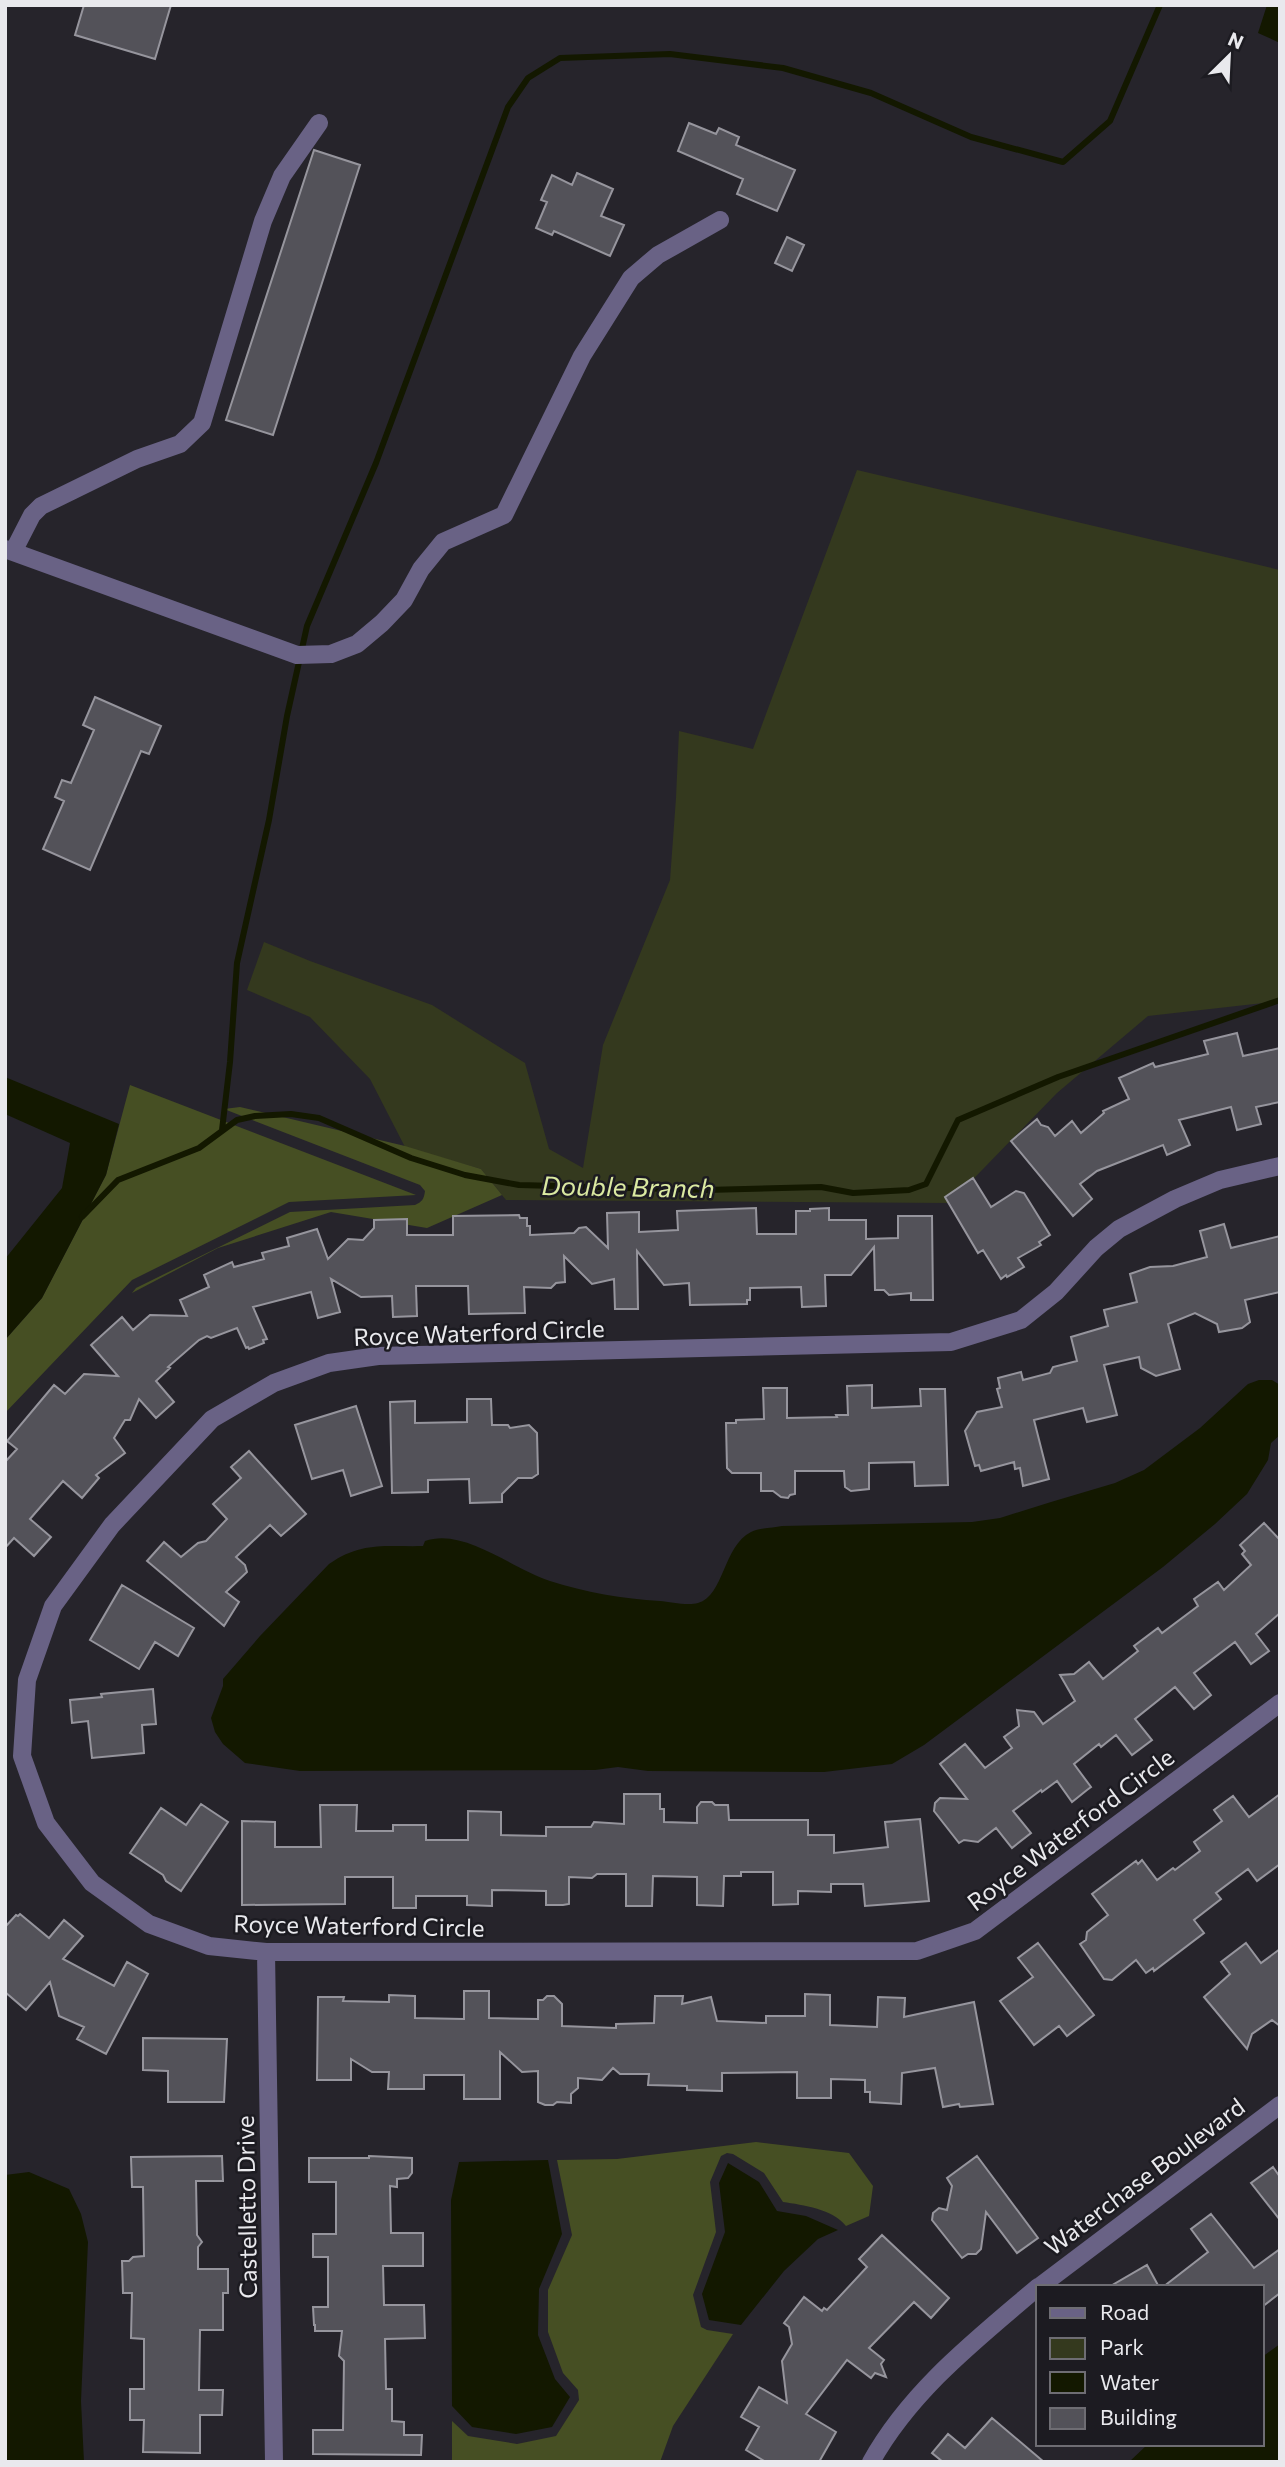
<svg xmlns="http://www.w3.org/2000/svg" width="1285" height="2467" font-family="Commissioner,sans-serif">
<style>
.green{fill:#34391e}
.forest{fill:#464f23}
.water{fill:#131800}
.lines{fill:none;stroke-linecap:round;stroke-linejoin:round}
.stream{stroke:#131800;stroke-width:6}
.building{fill:#535259;stroke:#96959d;stroke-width:2}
.minor{stroke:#696285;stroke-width:18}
.labels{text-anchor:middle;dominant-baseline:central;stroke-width:5;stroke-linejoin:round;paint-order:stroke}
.street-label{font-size:24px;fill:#e9e9ed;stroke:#1c1b21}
.water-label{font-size:26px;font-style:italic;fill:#dae9a1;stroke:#1c1b21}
</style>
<rect width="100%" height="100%" fill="#26242b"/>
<!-- green -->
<path class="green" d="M857,470L1280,570V1001L1148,1016L1057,1093L950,1203L506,1200L481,1169L405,1147L370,1079L310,1017L247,990L264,942L310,961L432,1005L525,1063L549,1149L583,1168L603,1045L670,880L676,798L679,731L753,749Z"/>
<!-- forest -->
<path class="forest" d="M130,1085L416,1195L289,1202L132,1280L5,1413V1340L42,1298L106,1175Z
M240,1107L405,1146L481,1169L502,1195L427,1228L331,1212L218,1248L132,1293L136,1288L290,1212L415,1205C422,1202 424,1199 425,1191L420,1185L224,1109Z
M756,2142L849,2153L873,2186L869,2216L846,2226C833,2209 803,2205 783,2202L764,2173L733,2154L727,2153L721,2156L710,2182L716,2232L693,2295L701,2327L707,2330L733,2334L673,2426L660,2462H452V2421L468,2436L517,2444L556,2436L579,2400L578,2390L563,2373L548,2332V2290L572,2235L557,2160L617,2159Z"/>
<!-- water -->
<path class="water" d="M1267,5H1280V43L1258,33Z
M5,1077L119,1124L106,1175L42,1298L5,1340V1259L62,1188L70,1143L5,1114Z
M1259,1380H1272L1280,1385V1435L1271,1443L1268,1460L1247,1494L1215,1524L1163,1567L924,1745L892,1764L824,1772L648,1771L618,1767L595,1770L300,1771L245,1763L223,1744L215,1732L211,1718L223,1686V1679L260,1636L329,1564C362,1541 386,1547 423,1546L425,1541C464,1527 512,1569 550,1581C585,1592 623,1599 660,1601C670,1602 688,1606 698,1603C724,1596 723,1546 751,1532C759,1528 773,1528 782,1526L972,1522L1000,1518L1051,1502L1115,1483L1144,1470L1200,1428L1248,1384Z
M548,2160L562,2234L539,2289L538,2335L555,2379L570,2397L552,2427L516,2434L472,2427L452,2406L451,2200L459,2162Z
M728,2163L759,2182L777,2211L806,2216L838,2230L818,2239L784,2271L741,2325L709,2320L702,2294L725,2232L719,2183Z
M29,2172L69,2189L81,2214L88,2242L81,2401L84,2462H5V2175Z
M1280,2344V2462H1129L1148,2444H1262V2357Z"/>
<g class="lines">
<!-- stream -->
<path class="stream" d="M222,1130L230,1062L237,963L269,820L287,716L307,626L376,463L508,107L528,78L560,58L670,54L783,68L871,93L971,137L1063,162L1110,121L1160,5
M82,1217L118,1180L199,1148L237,1120L255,1116L291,1114L319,1118L411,1158L465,1175L519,1185L706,1190L821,1187L853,1193L909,1190L926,1184L958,1120L1058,1077L1280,1000"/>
</g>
<!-- building -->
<path class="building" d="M84,5H171L155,59L75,35Z
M689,123L716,134L719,128L739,137L736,145L795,170L777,211L737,194L743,179L678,151Z
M314,150L360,165L273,435L226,420Z
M577,173L613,189L601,216L624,225L610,256L554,231L552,235L536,228L547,202L541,200L552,175L572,185Z
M787,237L804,245L792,271L775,263Z
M95,697L161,726L149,754L141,751L90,870L43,849L64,801L55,797L62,780L71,783L94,730L83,725Z
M1237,1033L1243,1056L1280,1048V1102L1256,1107L1261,1124L1237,1130L1231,1107L1179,1120L1190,1145L1167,1155L1163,1145L1097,1171L1080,1184L1092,1199L1073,1216L1011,1141L1037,1119L1041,1125L1048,1127L1055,1136L1072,1121L1081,1133L1104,1113L1103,1111L1129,1099L1119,1078L1153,1063L1155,1067L1208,1054L1204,1041Z
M973,1178L991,1207L1016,1191L1024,1193L1050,1235L1039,1242L1041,1245L1018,1258L1024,1267L1007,1277L1006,1275L1001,1279L983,1250L978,1253L945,1197Z
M756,1208L757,1234H796V1211H810V1209L829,1208V1220H866V1239L898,1238V1216H932L933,1300H911V1293L889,1295L884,1290H875L874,1247L851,1275H825L826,1306L802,1307L801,1287L750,1288V1300H747V1304L690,1305L689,1283L664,1285L637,1251L638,1309H615L614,1279L592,1284L564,1256L565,1282L556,1283L551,1288L524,1287L525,1313L469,1314L468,1286H416L417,1316L393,1317L392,1296L361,1297L331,1279L340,1312L318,1318L311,1292L253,1307L267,1339L263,1340L264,1343L249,1349L248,1347L246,1348L237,1328L211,1338L207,1336L199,1340L168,1367L170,1368L156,1381L174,1402L156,1418L139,1399L130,1420H125L114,1438L125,1453L96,1475L99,1478L82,1498L63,1481L30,1519L51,1537L34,1556L14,1538L5,1548V1462L17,1449L7,1441L54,1385L65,1394L84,1374L118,1376L91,1345L122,1317L133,1330L150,1315L187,1316L180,1300L209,1287L204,1275L232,1262L234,1267L264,1259L262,1253L289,1246L287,1238L317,1229L328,1259L348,1239L363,1240L374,1228V1220L407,1219V1235H453V1216L519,1215L520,1218H527V1226H530V1235L574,1233L579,1228L586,1227L608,1248L607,1213L639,1212V1232L678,1230L677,1211Z
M1224,1224L1231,1248L1280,1236V1292L1245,1300L1250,1322L1242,1328L1219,1332L1217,1324L1195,1313L1168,1324L1180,1369L1156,1376L1141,1368L1139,1357L1104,1365L1117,1415L1087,1422L1083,1408L1034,1420L1049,1479L1023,1486L1020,1468L1015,1469L1014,1462L981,1471L979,1465L975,1466L965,1431L977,1412L1002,1407L997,1389L1000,1388L998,1378L1021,1372L1023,1380L1050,1373L1053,1367L1077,1361L1071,1337L1108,1326L1104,1310L1137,1302L1130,1274L1150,1267L1173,1266L1207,1257L1200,1231Z
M872,1385V1408L921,1406L920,1389H945L948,1485L915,1486L914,1462L869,1463V1489L851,1491L845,1487L844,1471H795V1494L790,1495L788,1498L781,1497L773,1491H761V1473H732L727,1468L726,1423H736V1420L764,1419L763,1388H787V1418L837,1417L836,1415H848L847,1386Z
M467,1399H491L492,1425H508L510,1428L529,1425L537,1433L538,1474L532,1478H518L502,1494V1502L470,1503L469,1479L428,1480V1492L392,1493L390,1402L415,1401V1423L467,1422Z
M356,1406L382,1486L351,1496L343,1470L312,1479L295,1425Z
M249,1451L306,1514L281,1536L270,1525L236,1557L245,1565L247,1572L226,1592L239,1602L224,1626L147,1561L164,1542L181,1557L198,1543L206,1541L227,1519L213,1504L241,1478L231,1467Z
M1264,1523L1280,1540V1613L1256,1634L1269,1651L1251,1664L1235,1642L1194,1673L1211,1695L1194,1709L1175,1687L1135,1719L1152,1740L1132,1755L1116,1735L1101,1747L1099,1744L1074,1764L1091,1787L1087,1790L1072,1802L1057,1781L1042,1792L1041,1790L1013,1811L1031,1833L1012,1848L996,1828L978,1842L964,1840L959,1843L934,1811L935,1803L940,1798L967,1799L940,1764L965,1744L985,1768L1012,1748L1004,1737L1019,1726L1017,1710L1034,1712L1043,1724L1075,1701L1060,1675L1074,1674L1089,1662L1103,1679L1138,1651L1134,1646L1158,1628L1162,1633L1198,1606L1194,1599L1218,1582L1224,1590L1251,1565L1242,1554L1245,1551L1240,1545Z
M122,1585L194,1628L178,1656L155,1642L139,1669L90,1640Z
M153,1689L156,1724L142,1725L144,1753L92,1758L88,1721L72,1723L70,1700L102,1697L101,1694Z
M624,1794H660V1809H664V1822L697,1823V1807L701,1802H712L715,1805H728L729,1820H808V1835H834V1853L888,1847L885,1822L920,1819L929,1901L865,1906L863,1884H831V1892L798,1891V1904L773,1905V1872H741V1876H724L723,1906L697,1905V1877L653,1876L652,1906H626V1874H597L592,1878L569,1877V1904L563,1905H546V1891L492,1890V1906L467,1905V1896H416V1908H393V1877H345V1904L242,1905V1821L275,1822V1847H321L320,1805H357L356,1831H393V1825H426V1840H468V1811L501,1812V1835L546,1836V1827H591L594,1822L624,1824Z
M1280,1794V1864L1257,1881L1248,1869L1216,1893L1221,1899L1194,1920L1204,1933L1154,1971L1153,1968L1146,1973L1136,1960L1112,1980L1104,1979L1080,1944L1086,1940L1087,1932L1108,1915L1092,1894L1136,1861L1138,1864L1142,1860L1157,1880L1173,1868L1175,1870L1200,1851L1194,1842L1222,1821L1214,1810L1233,1796L1249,1817Z
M201,1804L228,1822L181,1891L166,1881L163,1875L130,1853L161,1808L186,1825Z
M20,1914L49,1938L64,1920L83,1936L63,1959L114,1986L127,1962L148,1974L106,2054L77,2039L84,2027L59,2016L50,1982L26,2010L5,1992V1927L16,1915L18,1916Z
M1038,1943L1094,2015L1067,2036L1059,2026L1034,2045L1000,2001L1033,1977L1018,1958Z
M1246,1943L1261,1963L1280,1949V2026L1272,2020L1252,2034L1247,2049L1204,1997L1230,1974L1221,1962Z
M464,1991H489V2018L538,2019V2000H543L547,1996H554L562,2004V2026L616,2028V2024L654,2023L655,1996H683L682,2004L711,1997L717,2021L766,2023V2016H805V1994L830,1995V2025L877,2027L878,1997L905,1998L904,2017L974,2002L993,2104L960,2107L959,2104L943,2107L935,2068L902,2073L901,2104L870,2102V2092H865V2080L831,2079V2098H797V2072L722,2073V2091L687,2090V2086L648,2085L649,2074H620L613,2068L602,2080L578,2078V2088L571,2094V2103L557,2102L553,2105H545L538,2102V2071L522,2072L500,2052V2099H464V2075H424V2089H388L389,2072H372L351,2059V2080H317L318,1997H344L343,2001L389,2002V1995L415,1996V2018L464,2019Z
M143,2038L227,2039L224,2102H168V2071L143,2070Z
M222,2156L223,2181H196L197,2235L202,2242L198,2247V2269H228V2293H223V2330H200L199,2390H223L222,2415H200V2453L143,2452L144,2420H130V2389H144V2339L131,2338L132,2293H123L122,2261H129L133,2257L144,2256L143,2187H132L131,2157Z
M369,2156L412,2158V2173L408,2178L397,2179V2187L390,2186L391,2233H423V2266H383L384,2305H424L425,2338L385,2339L386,2389H392V2421L404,2422V2435H422L421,2455L313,2454V2430H343L344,2361L339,2356L342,2331H315V2325H314L313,2307H328V2257H313V2234H336V2182H309V2158H369Z
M977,2156L1038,2238L1017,2253L986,2212L981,2249L976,2254H968L962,2258L932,2220L933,2213L939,2208L947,2210L952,2186L947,2178Z
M1273,2167L1280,2177V2220L1251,2183Z
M1211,2214L1254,2268L1280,2249V2293L1262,2307V2287H1163L1208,2252L1191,2229Z
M882,2235L949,2298L931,2318L914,2302L869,2348L884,2360L881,2364L886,2377L875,2373L871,2378L847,2360L806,2414L836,2432L819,2462H766L746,2450L759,2427L741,2417L759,2387L787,2403L782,2361L792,2344L789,2327L784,2323L804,2297L822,2311L824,2308L827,2310L867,2267L859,2259Z
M1147,2265L1159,2287H1109Z
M992,2418L1044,2462H943L932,2453L948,2434L965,2448Z"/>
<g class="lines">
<!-- minor -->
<path class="minor" d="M5,549L297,655L331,654L357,644L382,623L404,600L421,569L443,542L504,515L582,356L631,278L658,255L720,220
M13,552L32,515L41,506L137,459L180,444L202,423L263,221L282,176L319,123
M1280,1166L1220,1180L1175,1199L1119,1229L1096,1248L1056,1292L1021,1320L951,1342L378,1356L329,1363L274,1383L212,1419L112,1525L53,1606L27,1680L22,1756L46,1823L92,1883L149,1924L209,1946L266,1952L917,1951L975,1931L1280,1703
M266,1952L274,2462
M1039,2287L1280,2105
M871,2462C911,2390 977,2339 1038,2287"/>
</g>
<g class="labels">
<!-- street labels -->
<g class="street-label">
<text transform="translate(479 1332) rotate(-2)">Royce Waterford Circle</text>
<text transform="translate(1070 1829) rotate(-37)">Royce Waterford Circle</text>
<text transform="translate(359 1925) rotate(1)">Royce Waterford Circle</text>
<text transform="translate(1144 2176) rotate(-37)">Waterchase Boulevard</text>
<text transform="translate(246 2207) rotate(-91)">Castelletto Drive</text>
</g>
<!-- water labels -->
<g class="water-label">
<text transform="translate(628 1186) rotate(1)">Double Branch</text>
</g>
</g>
<!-- border -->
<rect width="1285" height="2467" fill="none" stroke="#e9e9ed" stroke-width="14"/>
<!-- legend -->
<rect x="1036" y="2285" width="228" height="161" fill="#1c1b21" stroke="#6e6d73" stroke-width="2"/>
<rect x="1050" y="2308" width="35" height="10" fill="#696285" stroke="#6e6d73" stroke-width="2"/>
<text x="1100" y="2320" font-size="21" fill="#e9e9ed">Road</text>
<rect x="1050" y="2338" width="35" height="21" fill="#34391e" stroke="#6e6d73" stroke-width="2"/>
<text x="1100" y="2355" font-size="21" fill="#e9e9ed">Park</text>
<rect x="1050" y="2372" width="35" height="21" fill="#131800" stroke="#6e6d73" stroke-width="2"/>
<text x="1100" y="2390" font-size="21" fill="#e9e9ed">Water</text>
<rect x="1050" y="2408" width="35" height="21" fill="#535259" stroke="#6e6d73" stroke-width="2"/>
<text x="1100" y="2425" font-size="21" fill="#e9e9ed">Building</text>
<!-- north arrow -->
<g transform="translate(1229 56) rotate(24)" stroke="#1c1b21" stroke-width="5" paint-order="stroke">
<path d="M0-5L12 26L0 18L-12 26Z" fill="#e9e9ed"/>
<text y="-10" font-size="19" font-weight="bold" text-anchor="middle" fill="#e9e9ed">N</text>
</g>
</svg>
